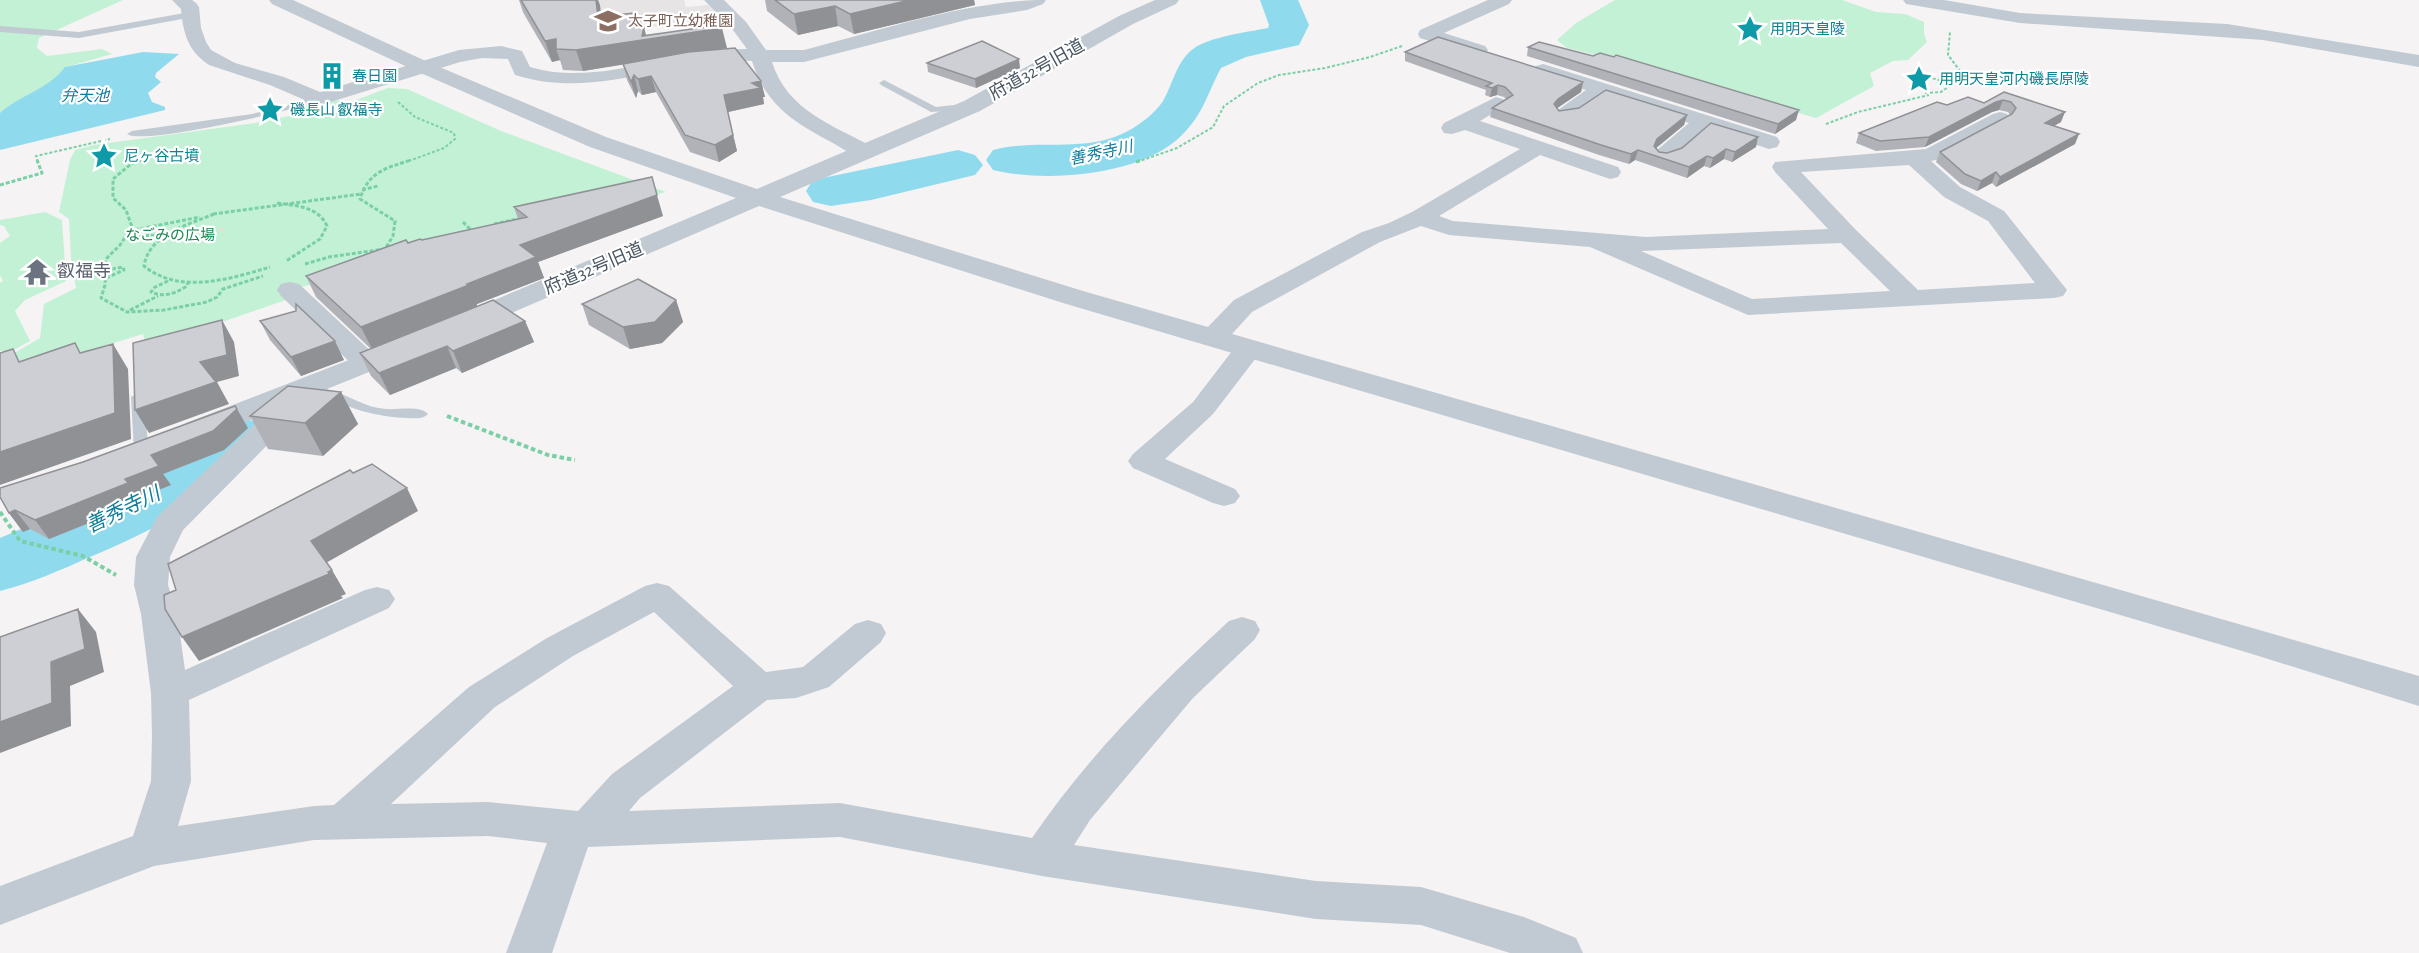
<svg xmlns="http://www.w3.org/2000/svg" width="2419" height="953" font-family="'Alegreya Sans','Noto Sans JP',sans-serif">
<style>
.education{fill:#e6e4e5}
.green{fill:#c3f1d5}
.water{fill:#90daee}
.lines{fill:none;stroke-linecap:round;stroke-linejoin:round}
.river{fill:#90daee;fill-rule:evenodd}
.path-far2{stroke:#7ad0a6;stroke-width:2;stroke-dasharray:3 2;stroke-linecap:butt}
.path-far1{stroke:#7ad0a6;stroke-width:3;stroke-dasharray:4 2;stroke-linecap:butt}
.path{stroke:#7ad0a6;stroke-width:4;stroke-dasharray:4.5 3;stroke-linecap:butt}
.service{fill:#c1cad2;fill-rule:evenodd}
.minor{fill:#c1cad2;fill-rule:evenodd}
.tertiary{fill:#c1cad2;fill-rule:evenodd}
.wall{fill:#b0b2b7}
.shaded-wall{fill:#909195}
.building{fill:#cdcfd5;stroke:#909195;stroke-width:1.5}
.labels{text-anchor:middle;dominant-baseline:central;stroke-width:4.5;stroke-linejoin:round;paint-order:stroke}
.far-education-label{font-size:15px;fill:#785e54;stroke:#fff;text-anchor:start}
.far-culture-label{font-size:15px;fill:#0d838f;stroke:#fff;text-anchor:start}
.far-park-label{font-size:15px;fill:#17864f;stroke:#fff}
.far-water-label{font-size:16px;font-style:italic;fill:#0c7c9b;stroke:#fff}
.street-label{font-size:18px;fill:#4a5661;stroke:#fff}
.worship-label{font-size:18px;fill:#5b616d;stroke:#fff;text-anchor:start}
.water-label{font-size:20px;font-style:italic;fill:#0c7c9b;stroke:#fff}
</style>
<rect width="100%" height="100%" fill="#f5f3f3"/>
<!-- education -->
<path class="education" d="M522,0H684L686,7L708,5L716,13L715,17L651,27L650,25L591,35L539,40L524,15Z"/>
<!-- green -->
<path class="green" d="M0,0H123L39,38L37,48L47,56L102,49L112,54L66,67L60,75L46,85L0,113Z
M1615,0H1842L1876,12L1905,14L1924,22V34L1927,42L1908,60L1893,61L1870,73L1874,86L1816,118L1617,60L1567,48L1557,40L1576,23Z
M388,88L407,89L501,131L666,192L617,205L501,241L301,287L303,294L147,348L143,334L12,374L6,358L40,338L44,304L76,288L71,257L69,219L59,212L70,160L75,150L94,145L255,123L294,115L336,100L348,103Z
M45,212L62,220L66,281L25,300L15,311L30,341L12,351H0V283L3,281L0,275V243L10,236L4,226L0,225V220Z"/>
<!-- water -->
<path class="water" d="M143,52L179,54L156,73L155,77L161,82L148,93L152,102L165,107V110L0,150V113C20,95 49,89 65,67Z"/>
<g class="lines">
<!-- river -->
<path class="river" d="M1260,0H1298L1309,25L1299,45L1246,57L1221,68C1207,94 1204,113 1182,135C1142,176 1046,183 993,170L986,160L993,150C1038,138 1085,154 1128,131C1141,124 1155,113 1163,101C1173,84 1176,62 1193,49C1209,37 1247,32 1268,28L1269,25Z
M958,150L975,155L983,165L975,175L871,200L831,206L813,202L806,191L813,180Z
M234,416L257,422L267,436C226,496 155,529 90,557C61,570 31,583 0,591V538L119,487L171,456L211,422Z"/>
<!-- path-far2 -->
<path class="path-far2" d="M1928,77L1953,84
M1925,93L1941,92L1964,76L1948,55L1950,32
M398,102L415,117L454,133L455,139L444,148L406,162
M1826,124L1858,112L1929,95
M38,162L36,156L110,139
M137,162L150,157
M1137,162L1177,148L1213,127L1224,106L1258,83L1279,75L1325,68L1370,57L1402,46"/>
<!-- path-far1 -->
<path class="path-far1" d="M141,160L131,164L113,179V198L126,210L132,227L120,245L106,259L105,285L101,298L127,312L164,310L207,302L217,297L223,289L263,276
M1136,162L1141,160
M0,185L42,173L37,160
M362,190L378,186
M277,203C296,206 318,206 327,226L320,239L286,261
M213,214L361,194
M214,214C188,225 149,234 144,266C180,295 230,279 270,267
M463,222L472,231
M494,224L522,218
M129,231L200,217
M127,235L168,236
M305,264L329,257L385,249L393,236L395,221L360,199C368,172 386,168 411,160
M106,270L123,267L124,270L106,278
M168,281L155,287L151,292C164,298 176,293 187,286L188,282
M130,310L158,296"/>
<!-- path -->
<path class="path" d="M447,416L548,455L575,460
M0,512L20,541L83,556L116,575"/>
<!-- service -->
<path class="service" d="M190,12L194,15L193,17L79,38L0,32V26L79,32Z
M884,80L936,107L963,104L968,107L963,110L931,112L881,85L879,83Z
M323,95L326,96V100C300,108 143,146 127,134L132,131L252,114Z
M327,389C347,394 365,408 386,409C398,410 420,405 428,414C422,420 414,418 406,418C375,417 350,408 322,396L320,393Z
M138,393L145,397L148,451L141,455L134,451L131,397Z"/>
<!-- minor -->
<path class="minor" d="M172,0H192L196,3L199,7L201,28L206,42L211,50L235,63L284,77L320,92L459,50L501,46L522,51L530,67C598,88 677,48 747,49L733,30L704,0H724L746,22L766,50H804C878,31 970,0 1046,0L1043,4L1027,10L970,19L804,62H772C787,110 832,125 873,147L876,152L873,157L865,159C853,156 842,148 831,142C793,122 765,104 752,61C670,57 598,101 515,75L508,59L482,58L460,62L324,104L307,101L270,85L209,65C188,51 183,33 181,9Z
M1488,0H1512L1509,4L1444,33L1485,46L1488,50L1485,54H1471L1420,38L1418,34L1420,30Z
M1903,0H1944L2020,13L2227,24L2419,55V67L2263,40L2020,23L1906,4Z
M1543,64L1777,137L1780,142L1777,147L1769,149L1708,129C1694,142 1677,165 1657,160L1654,155L1657,150L1689,123L1605,96C1591,106 1575,123 1558,118L1555,114L1558,110L1586,90L1536,74L1533,70L1536,66Z
M1496,97L1503,99L1506,103L1503,107L1480,121L1618,167L1621,172L1618,177L1610,179L1540,155L1439,216L1453,221L1646,237L1828,229L1775,172L1772,167L1775,162L1926,149L1993,114L2000,112L2007,114L2010,118L2007,122L1941,159L1931,161L1960,187L2004,211L2067,290L2063,296L2054,298L1748,315L1590,247L1449,235L1421,226L1380,242L1252,312L1223,344L1213,346L1203,344L1199,338L1203,332L1234,300L1362,232L1389,223L1412,212L1520,149L1465,130L1452,134L1444,133L1441,128L1444,123ZM1909,165L1944,197L1988,221L2035,283L1918,290L1856,230L1801,172ZM1841,243L1890,291L1752,299L1641,251Z
M290,282L299,284L377,357L381,363L377,369L367,371L357,369L281,296L277,290L281,284Z
M1249,340L1259,342L1263,348L1259,354L1213,414L1165,459L1235,489L1240,496L1235,503L1224,506L1213,503L1133,468L1128,461L1133,454L1193,402L1239,342Z
M291,396L301,399L306,405L301,411L183,530L170,557L168,585L177,614L185,670L365,590L377,587L389,590L395,599L389,608L189,700L191,781L178,826L314,806L334,805L469,687L547,638L645,586L657,583L669,586L766,672L803,667L855,624L868,620L881,624L886,633L881,642L829,687L796,698L767,700L640,798L629,811L840,803L1032,838C1087,757 1157,687 1229,621L1242,617L1255,621L1260,630L1255,639L1193,698L1090,820L1074,845L1316,881L1421,887L1524,917L1576,938L1583,953H1510L1421,925L1316,919L1042,876L840,837L588,847L552,953H506L547,843L488,836L314,840L154,866L0,925V886L133,836L151,781L152,736L151,693L141,614L134,585L136,557L157,517L281,399ZM654,612L733,686L612,774L578,811L488,802L391,804L495,707L573,656Z"/>
<!-- tertiary -->
<path class="tertiary" d="M269,0H293L430,63L606,137L757,189L964,101L1119,16L1155,0H1179L1176,4L1133,24L980,111L780,197L1083,291L2419,676V706L2249,653L1063,303L759,206L472,330L462,332L452,330L448,324L452,318L736,198L590,147L416,71L272,4Z
M406,338L416,341L421,347L416,353L208,437L197,440L186,437L181,430L186,423Z"/>
</g>
<!-- wall -->
<path class="wall" d="M519,0H598L601,16L646,35L727,48L714,50L761,81L765,97H763L764,104L728,112L737,151L719,162L690,152L656,92L642,95L638,91L636,98L627,80L623,64L583,71L563,70L560,60L552,62L523,12Z
M765,0H974L975,5L854,34L838,26L798,35L767,11Z
M1528,47L1796,120L1775,134L1527,56Z
M1405,52L1583,82L1581,92L1557,108L1559,111L1687,115L1684,125L1656,148L1659,152L1667,153L1756,147L1732,162L1724,159L1710,168L1704,166L1687,178L1635,160L1629,164L1599,155L1490,117L1492,108L1506,99L1504,97L1497,95L1490,97L1485,95L1486,90L1405,61Z
M927,63L1020,68L976,88L928,72Z
M2004,92L2061,122L2054,126L2075,144L1996,187L1992,183L1977,191L1961,184L1936,162L1940,152L2010,115L2008,112L1999,110L1992,112L1925,147L1876,151L1856,143L1859,133L1947,105L1984,103Z
M514,207L663,216L538,262L544,278L477,304V306L525,321L534,342L462,373L456,368L390,395L371,376L360,353L371,349L316,297L306,276L408,243L518,219Z
M676,300L683,322L662,343L630,349L589,325L582,304Z
M260,321L344,360L301,376L270,340Z
M341,392L358,424L323,456L268,449L250,416Z
M248,428L224,450L163,474L171,485L138,498L141,502L49,539L30,529L23,532L9,513Z"/>
<!-- shaded-wall -->
<path class="shaded-wall" d="M596,0H598L600,5L604,37L598,17Z
M910,0H974L975,5L854,34L850,14Z
M835,6L838,26L798,35L794,14Z
M644,27L647,39L722,28L727,48L583,71L576,50L642,36Z
M556,39V49L560,60L552,62L545,41Z
M1019,59L1020,68L976,88L975,79Z
M634,75L638,91L636,98L631,82Z
M651,76L656,92L642,95L638,79Z
M761,81L765,97H763L764,104L728,112L724,95L752,83Z
M1583,82L1581,92L1556,109L1554,104L1558,99Z
M1498,85L1497,95L1490,97L1492,88Z
M2003,100L1999,110L1992,112L1925,147L1929,137L1996,102Z
M1799,110L1796,120L1775,134L1778,124Z
M2065,112L2061,122L2041,133L2045,123Z
M1687,115L1684,125L1655,149L1652,156L1657,139Z
M2079,134L2075,144L1996,187L2000,177Z
M733,135L737,151L719,162L715,145Z
M1758,137L1756,147L1732,162L1735,152Z
M1726,149L1724,159L1710,168L1713,158Z
M1638,150L1635,160L1629,164L1631,154Z
M1707,156L1704,166L1687,178L1689,167Z
M1996,172L1992,183L1977,191L1981,181Z
M657,195L663,216L538,262L544,278L477,304V306L372,349L361,327L467,284L520,245Z
M676,300L683,322L662,343L630,349L623,327Z
M222,320L234,342L239,376L217,382L229,404L149,433L135,410L200,362Z
M525,321L534,342L462,373L453,351Z
M335,341L344,360L301,376L291,357Z
M113,344L128,369L131,439L0,485V452Z
M447,346L456,368L390,395L379,373Z
M341,392L358,424L323,456L305,423Z
M237,409L248,428L224,450L163,474L171,485L138,498L141,502L49,539L35,520L125,479L151,455Z
M407,488L418,511L324,564L311,541Z
M15,510L30,529L23,532L9,513Z
M332,570L346,594L341,596L343,598L199,661L182,637Z
M78,609L96,632L104,672L70,686L71,726L0,753V722L51,662Z"/>
<!-- building -->
<path class="building" d="M521,0H596L598,17L634,13L644,27L642,36L720,25L722,28L576,50L556,49V39L545,41Z
M775,0H910L850,14L835,6L794,14Z
M1438,37L1583,82L1558,99L1554,104L1559,111L1579,108L1606,90L1687,115L1657,139L1654,146L1659,152L1667,153L1682,148L1711,123L1758,137L1735,152L1726,149L1713,158L1707,156L1689,167L1638,150L1631,154L1601,145L1492,108L1513,95L1505,87L1498,85L1492,88L1486,86L1492,83L1405,52Z
M982,41L1019,59L975,79L927,63Z
M1539,42L1593,56L1600,53L1614,57L1616,55L1799,110L1778,124L1528,47Z
M735,48L761,81L752,83L761,88L724,95L733,135L715,145L685,135L651,76L638,79L634,75L631,82L623,64L688,52Z
M2004,92L2065,112L2045,123L2079,134L2000,177L1996,172L1981,181L1965,174L1940,152L2012,114L2016,108L2011,102L2003,100L1996,102L1929,137L1880,141L1859,133L1937,102L1947,105L1968,97L1984,103Z
M652,177L657,195L520,245L536,257L467,284L469,285L361,327L306,276L406,240L408,243L420,239L422,240L527,217L514,207Z
M638,279L676,300L655,322L623,327L582,304Z
M493,300L525,321L453,351L447,346L379,373L360,353Z
M296,304L335,341L291,357L260,321L296,311Z
M222,320L227,355L200,362L216,382L135,410L133,343Z
M75,343L80,353L113,344L115,413L0,452V353L13,349L19,362Z
M288,386L341,392L305,423L250,416Z
M235,406L237,409L213,431L151,455L159,466L125,479L128,483L35,520L15,510L9,513L0,497V488L83,462Z
M372,464L407,488L311,541L332,570L328,572L329,574L182,637L165,609L164,595L176,590L168,564L350,470L353,473Z
M78,609L85,649L51,662L52,703L0,722V637Z"/>
<!-- icons -->
<defs>
<symbol id="school-bare" viewBox="-9 -9 18 18"><path d="M0-5L7-2L0 1L-7-2ZM-4 1L0 2.5L4 1V4Q0 6-4 4Z" fill="#8d6e63" stroke="#fff" stroke-width="2.5" paint-order="stroke"/></symbol>
<symbol id="sight-bare" viewBox="-9 -9 18 18"><path d="M0-6L1.8-2.2L6-1.7L2.9 1.2L3.7 5.4L0 3.3L-3.7 5.4L-2.9 1.2L-6-1.7L-1.8-2.2Z" fill="#0f9aa8" stroke="#fff" stroke-width="2.5" paint-order="stroke"/></symbol>
<symbol id="building-bare" viewBox="-9 -9 18 18"><path d="M-4-6H4V6H1V3H-1V6H-4ZM-2.5-4.3h1.7v1.8h-1.7ZM.8-4.3h1.7v1.8H.8ZM-2.5-1h1.7V.8h-1.7ZM.8-1h1.7V.8H.8Z" fill="#0f9aa8" stroke="#fff" stroke-width="2.5" paint-order="stroke"/></symbol>
<symbol id="temple-bare" viewBox="-9 -9 18 18"><path d="M0-6L5-2H3V0L6.5 2.5H4V6H1.5V3h-3V6H-4V2.5H-6.5L-3 0V-2H-5Z" fill="#6b7280" stroke="#fff" stroke-width="2.5" paint-order="stroke"/></symbol>
</defs>
<g fill-rule="evenodd">
<use href="#school-bare" x="589" y="2" width="38" height="38"/>
<use href="#sight-bare" x="1731" y="10" width="38" height="38"/>
<use href="#building-bare" x="313" y="57" width="38" height="38"/>
<use href="#sight-bare" x="1900" y="60" width="38" height="38"/>
<use href="#sight-bare" x="251" y="91" width="38" height="38"/>
<use href="#sight-bare" x="85" y="137" width="38" height="38"/>
<use href="#temple-bare" x="18" y="253" width="38" height="38"/>
</g>
<g class="labels">
<!-- far-education labels -->
<g class="far-education-label">
<text x="628" y="21">太子町立幼稚園</text>
</g>
<!-- far-culture labels -->
<g class="far-culture-label">
<text x="1770" y="29">用明天皇陵</text>
<text x="352" y="76">春日園</text>
<text x="1939" y="79">用明天皇河内磯長原陵</text>
<text x="290" y="110">磯長山 叡福寺</text>
<text x="124" y="156">尼ヶ谷古墳</text>
</g>
<!-- far-park labels -->
<g class="far-park-label">
<text x="170" y="235">なごみの広場</text>
</g>
<!-- far-water labels -->
<g class="far-water-label">
<text x="85" y="96">弁天池</text>
<text transform="translate(1101 153) rotate(-12)">善秀寺川</text>
</g>
<!-- street labels -->
<g class="street-label">
<text transform="translate(1037 70) rotate(-29)">府道32号旧道</text>
<text transform="translate(594 269) rotate(-23)">府道32号旧道</text>
</g>
<!-- worship labels -->
<g class="worship-label">
<text x="57" y="272">叡福寺</text>
</g>
<!-- water labels -->
<g class="water-label">
<text transform="translate(123 510) rotate(-26)">善秀寺川</text>
</g>
</g>
</svg>
